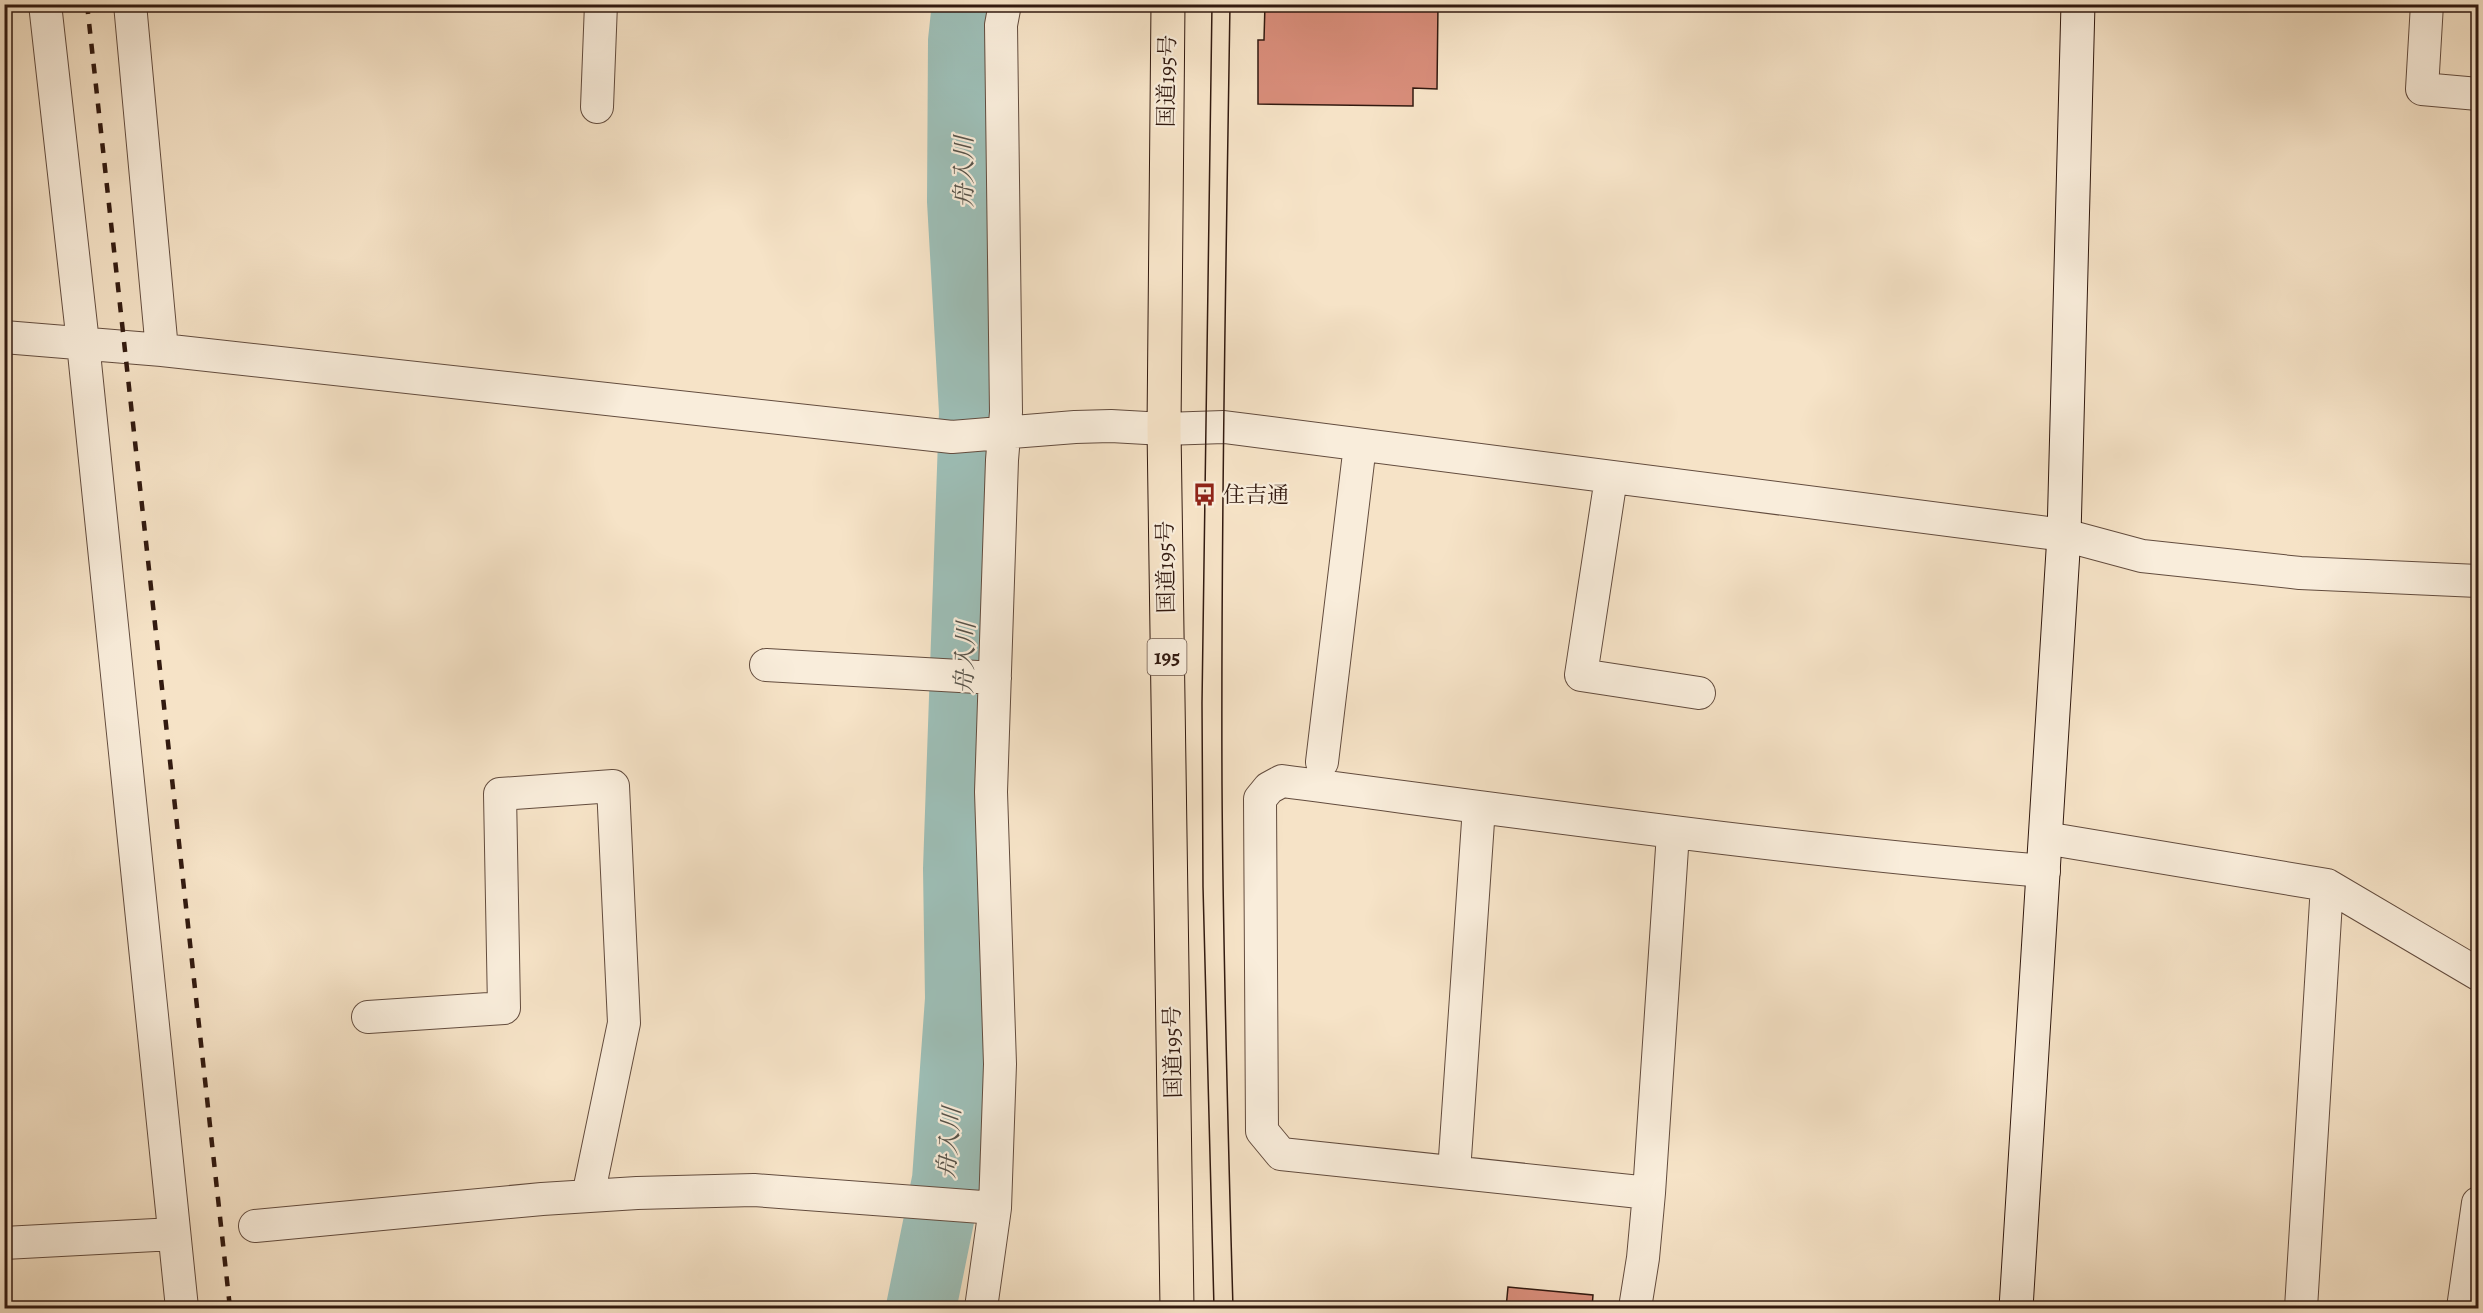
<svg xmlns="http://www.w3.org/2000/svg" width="2483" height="1313" font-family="Alegreya,'Noto Serif JP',serif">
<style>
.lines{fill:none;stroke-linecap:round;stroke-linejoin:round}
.river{stroke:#9dbeb6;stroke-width:70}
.building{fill:#d88d7a;stroke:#321a10;stroke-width:1.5}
.street-casing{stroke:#634c3e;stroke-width:34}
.secondary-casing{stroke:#321a10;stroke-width:35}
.highway-casing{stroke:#321a10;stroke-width:35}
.street{stroke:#f9eddb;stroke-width:32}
.secondary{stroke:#f9eddb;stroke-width:33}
.highway{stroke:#f6e3c7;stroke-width:33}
.tram{stroke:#321a10;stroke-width:1.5}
.rail{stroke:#321a10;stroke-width:4.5;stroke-dasharray:10 10;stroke-linecap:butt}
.labels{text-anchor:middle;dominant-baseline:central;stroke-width:4.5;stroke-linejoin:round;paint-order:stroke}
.shield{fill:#f9eddb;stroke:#6e594d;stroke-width:1.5}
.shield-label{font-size:21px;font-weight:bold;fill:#321a10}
.street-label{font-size:22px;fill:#321a10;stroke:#f9eddb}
.poi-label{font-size:22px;fill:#321a10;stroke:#f9eddb;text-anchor:start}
.water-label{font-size:24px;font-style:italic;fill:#57534a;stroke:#f9eddb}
</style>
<rect width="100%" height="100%" fill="#f6e3c7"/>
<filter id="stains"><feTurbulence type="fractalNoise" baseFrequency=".00333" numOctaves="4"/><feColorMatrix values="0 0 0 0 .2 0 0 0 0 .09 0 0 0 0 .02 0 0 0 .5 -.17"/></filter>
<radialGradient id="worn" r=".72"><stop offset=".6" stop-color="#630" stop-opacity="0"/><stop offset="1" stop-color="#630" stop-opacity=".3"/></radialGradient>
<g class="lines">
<!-- river -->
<path class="river" d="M921,1308L947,1180L960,999L958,869L974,412L962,201L963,41L967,4"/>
</g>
<!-- building -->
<path class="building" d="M1265,4H1438L1437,89L1413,88V106L1258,104V40H1264Z
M1508,1287L1593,1295L1592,1308H1506Z"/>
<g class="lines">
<defs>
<path id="street" d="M45,4L83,343L182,1308
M130,4L162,350
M2427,4L2422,89L2478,94
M597,107L601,4
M4,337L162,350L952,437L1075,427L1111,426L1164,429L1224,427L2064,535L2142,556L2300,573L2478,581
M1611,478L1581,675L1699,693
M766,665L995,678
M1322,762L1360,445
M2045,838L2327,885L2478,974
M368,1017L504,1008L500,794L613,786L624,1023L588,1196
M1454,1172L1479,807
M1649,1193L1281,1154L1262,1131L1260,799L1269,788L1282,781C1535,814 1788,850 2044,871
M255,1226L542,1199L637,1193L754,1190L995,1208
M4,1243L174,1234
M981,1308L995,1208L1000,1064L991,792L1002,460L1006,412L1001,25L1005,4
M1635,1308L1643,1258L1649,1193L1673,833
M2301,1308L2327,885
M2463,1308L2478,1203"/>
<path id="secondary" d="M2016,1308L2064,535L2078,4"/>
<path id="highway" d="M1168,4L1164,429L1177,1308"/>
</defs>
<!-- street casing -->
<use href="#street" class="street-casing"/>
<!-- secondary casing -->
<use href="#secondary" class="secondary-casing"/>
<!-- highway casing -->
<use href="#highway" class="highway-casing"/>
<!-- street -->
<use href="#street" class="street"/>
<!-- secondary -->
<use href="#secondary" class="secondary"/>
<!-- highway -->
<use href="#highway" class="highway"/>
<!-- tram -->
<path class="tram" d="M1212,4L1202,703L1203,887L1214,1308
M1230,4C1226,264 1221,524 1222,784C1223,959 1228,1134 1233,1308"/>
<!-- rail -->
<path class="rail" d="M87,4L230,1308"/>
</g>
<!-- icons -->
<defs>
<symbol id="bus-bare" viewBox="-9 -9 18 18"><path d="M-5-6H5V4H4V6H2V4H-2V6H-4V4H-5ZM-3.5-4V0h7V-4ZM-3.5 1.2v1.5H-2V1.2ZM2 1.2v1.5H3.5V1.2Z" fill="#8f2418" stroke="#f9eddb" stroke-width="2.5" paint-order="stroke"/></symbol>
</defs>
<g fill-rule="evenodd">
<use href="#bus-bare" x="1188" y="478" width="33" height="33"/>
</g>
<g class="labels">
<!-- shield labels -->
<rect class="shield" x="1147.5" y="639" width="39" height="36" rx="4.5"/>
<g class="shield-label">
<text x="1167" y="657">195</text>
</g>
<!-- street labels -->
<g class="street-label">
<text transform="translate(1167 81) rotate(-89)">国道195号</text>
<text transform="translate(1166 567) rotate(-91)">国道195号</text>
<text transform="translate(1173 1052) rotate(-91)">国道195号</text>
</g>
<!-- poi labels -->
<g class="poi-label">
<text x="1223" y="495">住吉通</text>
</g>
<!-- water labels -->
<g class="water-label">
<text transform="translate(964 172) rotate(-90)">舟入川</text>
<text transform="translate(965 658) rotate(-88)">舟入川</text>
<text transform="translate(949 1143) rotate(-85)">舟入川</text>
</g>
</g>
<!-- margin -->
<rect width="2483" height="1313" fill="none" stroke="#f6e3c7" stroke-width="24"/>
<rect x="6" y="6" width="2471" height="1301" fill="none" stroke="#321a10" stroke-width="3"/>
<rect x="12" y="12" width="2459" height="1289" fill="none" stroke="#321a10" stroke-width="1.5"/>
<rect width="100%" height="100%" filter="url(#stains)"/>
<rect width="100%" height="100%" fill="url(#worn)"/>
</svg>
